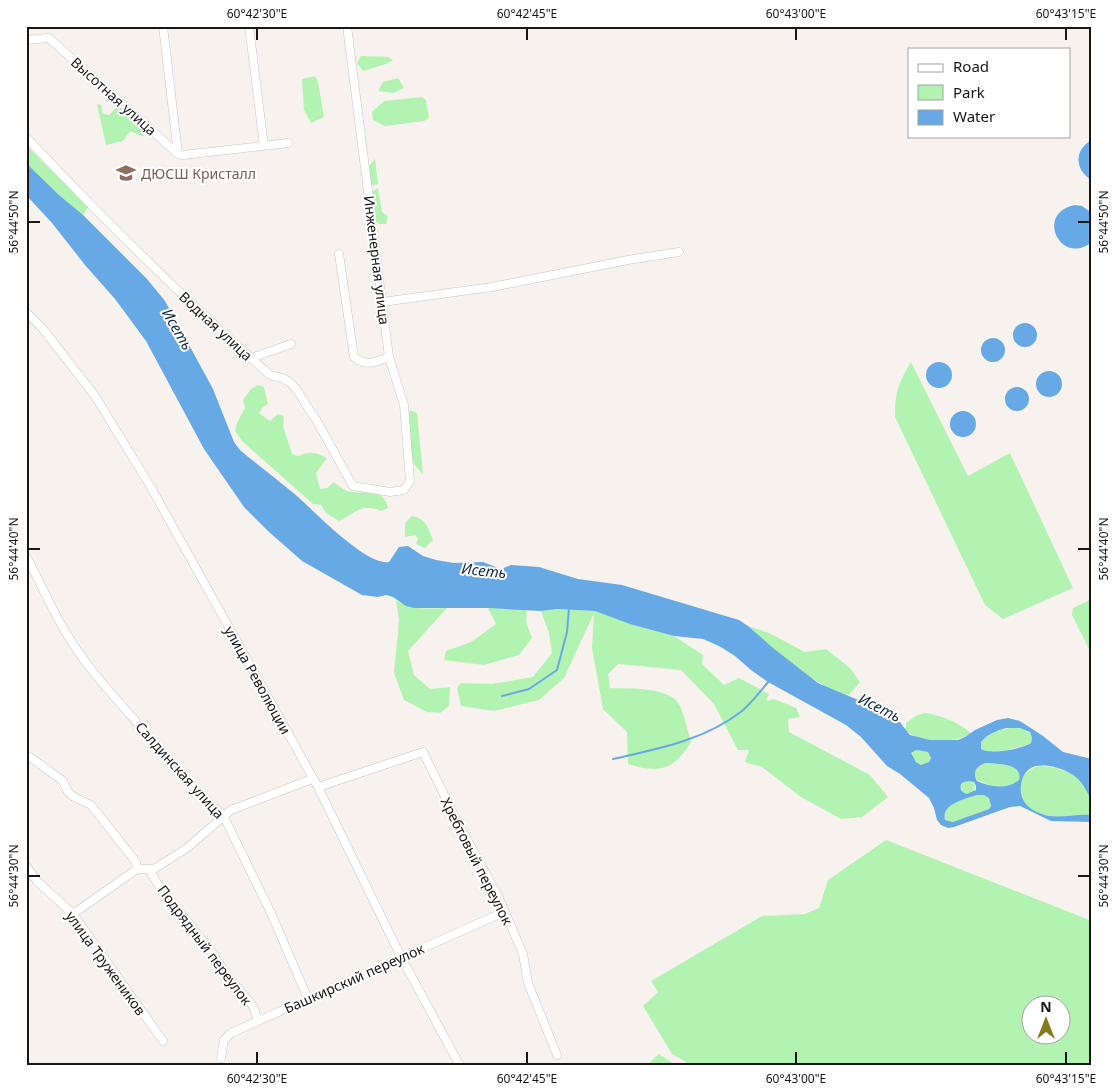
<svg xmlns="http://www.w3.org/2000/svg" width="1118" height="1092" font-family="'Noto Sans',sans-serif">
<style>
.green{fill:#b3f3b1;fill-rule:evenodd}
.water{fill:#67a9e5;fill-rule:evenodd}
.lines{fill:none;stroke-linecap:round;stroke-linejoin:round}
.stream{stroke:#67a9e5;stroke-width:2}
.minor-casing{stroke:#c8c3c0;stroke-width:9}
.minor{stroke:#fff;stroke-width:8}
.ticks{fill:none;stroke:#181716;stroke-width:2}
.labels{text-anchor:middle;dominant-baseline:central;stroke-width:4;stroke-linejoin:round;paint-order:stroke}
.street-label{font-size:14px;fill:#181716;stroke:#fff}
.education-label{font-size:14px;fill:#785e54;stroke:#fff;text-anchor:start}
.water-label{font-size:15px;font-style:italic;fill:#112d46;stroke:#fff}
.neatline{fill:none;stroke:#181716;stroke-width:2}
.ticks-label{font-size:12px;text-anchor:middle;fill:#181716}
</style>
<rect width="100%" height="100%" fill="#f7f2ee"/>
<!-- green -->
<path class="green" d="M361,56L388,57L393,60L386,64L363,71L357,63Z
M315,76L318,82L324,117L311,123L304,110L302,79Z
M398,78L404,88L393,93L378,91L383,82Z
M422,97L426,100L429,118L424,121L385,126L373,120L372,112L384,101Z
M97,104L101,105L103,114L109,115L118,106L151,133L142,136L130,131L123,141L106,145Z
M26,145L88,207L83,215L59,195L26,163Z
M375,159L378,184L373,185L371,184L369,166Z
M378,188L382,212L388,216L386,224H379L376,221L372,192Z
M911,362L968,476L1010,453L1073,588L1003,619L985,605L895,417C895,392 898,384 911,362Z
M258,385L264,387L268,404L262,408L259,413L270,421L278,414L284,416L283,426L292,454L298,456C312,451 314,452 327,458L316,473L320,489L327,488L334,482C338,485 343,490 348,491C366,496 382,485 388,508L381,511C360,502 357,513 339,521L326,513L321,505L313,504L242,441L235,431L237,423L245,408L243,400L251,389Z
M410,410L417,413L423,475L412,461L408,418Z
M412,516C426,519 428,527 433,540L425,548L416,544L418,539L415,535L405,537V523Z
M1092,599V655L1072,615L1073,608Z
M396,600C412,610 429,609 447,608L408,651L414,675L430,689L450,687L449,706L440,713L427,712L404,700L394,673L399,620Z
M488,608L527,609L526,622L532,638L519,655L484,665L444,660L446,651L471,642L496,624Z
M557,609L595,611L608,615L674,636L703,655L702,664L724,685L739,678L769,694L766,701L774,699L796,708L800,717L788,719L789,732L870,775L888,797L862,817L841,819L801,797L762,767L745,762L749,750H738L714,704L681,670L618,664L608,674L610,688C629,689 671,686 680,706C685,717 687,730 691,741C676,770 658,774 628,764L627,732L603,709L592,648L594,613L564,678L539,700L494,711L461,706L457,688L461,683L492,684L533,677L552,653L549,633L541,611Z
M748,626L769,633L805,652L826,649L850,668L860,682L849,695C810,684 778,653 748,626Z
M925,713C941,715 957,722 970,732V734C955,744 917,743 906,730V723L917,715Z
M1020,727L1030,732L1032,738L1031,743C1021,748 991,755 981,750V742C992,730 1005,728 1020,727Z
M916,750L928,752L931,758C925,771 914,763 911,753Z
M986,763C997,764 1023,763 1019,780C1006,790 991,787 977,780C972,771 977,766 986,763Z
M1041,766C1072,768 1092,781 1092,815C1076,814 1057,820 1042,814C1036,812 1029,808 1025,804C1013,790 1022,768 1041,766Z
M961 787a7 7 0 1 1 14 0a7 7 0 1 1-14 0Z
M977,795H984L989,798L991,806L989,809L953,822L945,820C941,804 965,799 977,795Z
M886,840L1092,921V1066H679L686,1062L672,1054L643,1006L658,992L651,981L762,916L805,914L819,908L828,880ZM1030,1004H1060V1034H1030Z
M659,1054L677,1066H646Z"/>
<!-- water -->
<path class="water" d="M1092,140V180C1074,170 1074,149 1092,140Z
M26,163L59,195L83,215L147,279L165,301L213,389L234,442L240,450C259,466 278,480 297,496C314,511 366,566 389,562L399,547L408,546L423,556L436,560L454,563L483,562L501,569L511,565L539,567L578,579L622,585L739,620L748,626L773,648L818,683L889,713L899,721L910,735L930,740H958L965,737L975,730L997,720L1008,718L1020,721L1043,736L1063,752L1092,759V801C1088,794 1085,787 1080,781C1071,770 1044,761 1031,768C1026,771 1024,775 1022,780C1017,797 1026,809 1042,814C1058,820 1075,813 1092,815V822L1051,821L1020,806L1010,807L954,827L948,828L941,825L937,820L934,808L929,798L900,774L887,766L861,737L846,725L768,682L751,670L735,656L719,646L703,639L674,636L630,624L595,611L557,609L541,611L488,608H414L406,606L393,597L386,595L378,597L362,595L302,561L268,531L244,507L204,449L146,341L115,299L85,265L52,223L26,195ZM1006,728H1020L1030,732L1032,738L1031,743C1021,749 991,755 981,749V742C988,734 996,731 1006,728ZM916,750L928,752L931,758L929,762L921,765L916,762L911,753ZM986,763C997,764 1023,763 1019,780C1006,790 991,787 977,781C972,771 977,766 986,763ZM970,781L974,782L976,786V790L967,794C961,792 960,790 961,784L964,782ZM977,795H984L989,798L991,806L989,809L953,822L945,820C941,804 965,799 977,795Z
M1075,205L1082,206L1092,213V242C1061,267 1034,213 1075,205Z
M1013 335a12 12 0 1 1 24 0a12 12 0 1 1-24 0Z
M981 350a12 12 0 1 1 24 0a12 12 0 1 1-24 0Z
M926 375a13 13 0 1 1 26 0a13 13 0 1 1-26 0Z
M1036 384a13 13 0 1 1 26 0a13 13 0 1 1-26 0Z
M1005 399a12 12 0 1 1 24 0a12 12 0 1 1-24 0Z
M950 424a13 13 0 1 1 26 0a13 13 0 1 1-26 0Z"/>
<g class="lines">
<!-- stream -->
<path class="stream" d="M502,696L529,689L557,670L567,632L569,608
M613,759C658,749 705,740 742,711C752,703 761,690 770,680"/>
<defs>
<path id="minor" d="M163,26L178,154
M249,26L264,146
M26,40L49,38L178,154
M26,137C104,220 185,300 270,375C275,377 282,377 286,380C299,387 304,405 314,416L353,486L390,492L404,490L410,481L404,405L389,357L347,26
M178,154L183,155L288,143
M339,254L354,357C367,367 375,362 389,357
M382,302L492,287L628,260L679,252
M26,312L43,329L95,396L149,484L318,787L401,957L460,1066
M251,358L291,344
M26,556C42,585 54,616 73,644C92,673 117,700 140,726C166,757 193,790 223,815L271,913L308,999
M30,757L63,781L68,792L74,797L91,805L136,862L137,869
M318,787L423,752L458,823L498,896L523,954L528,983L557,1055
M26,866L37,881L73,914L163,1041
M149,869L157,883L210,950L230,979L253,1006L258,1021
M73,914L137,869H154L187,848L231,810L312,779
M221,1058L224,1040L231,1033L504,912"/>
</defs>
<!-- minor casing -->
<use href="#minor" class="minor-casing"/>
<!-- minor -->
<use href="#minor" class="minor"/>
</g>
<!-- ticks -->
<path class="ticks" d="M257,28V40M527,28V40M796,28V40M1066,28V40M28,222H40M1078,222H1090M28,549H40M1078,549H1090M28,876H40M1078,876H1090M257,1052V1064M527,1052V1064M796,1052V1064M1066,1052V1064"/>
<!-- icons -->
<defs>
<symbol id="school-bare" viewBox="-9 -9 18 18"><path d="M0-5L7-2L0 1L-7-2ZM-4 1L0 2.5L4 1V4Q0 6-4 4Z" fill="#8d6e63" stroke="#fff" stroke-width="2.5" paint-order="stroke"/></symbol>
</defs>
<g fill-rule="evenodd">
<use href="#school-bare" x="112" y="159" width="28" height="28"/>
</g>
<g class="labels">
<!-- street labels -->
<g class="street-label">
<text transform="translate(114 96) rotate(42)">Высотная улица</text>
<text transform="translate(377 260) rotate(83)">Инженерная улица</text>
<text transform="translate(216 326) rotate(43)">Водная улица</text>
<text transform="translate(258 680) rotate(61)">улица Революции</text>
<text transform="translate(180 770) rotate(48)">Салдинская улица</text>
<text transform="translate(477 861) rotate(63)">Хребтовый переулок</text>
<text transform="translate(205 945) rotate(53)">Подрядный переулок</text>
<text transform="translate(106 963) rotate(54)">улица Тружеников</text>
<text transform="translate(354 978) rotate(-24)">Башкирский переулок</text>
</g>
<!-- education labels -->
<g class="education-label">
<text x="141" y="173">ДЮСШ Кристалл</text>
</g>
<!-- water labels -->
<g class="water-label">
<text transform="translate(178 329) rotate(60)">Исеть</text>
<text transform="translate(484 570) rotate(6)">Исеть</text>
<text transform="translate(880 707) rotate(27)">Исеть</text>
</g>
</g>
<!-- border -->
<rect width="1118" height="1092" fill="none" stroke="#ffffff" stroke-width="55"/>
<!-- legend -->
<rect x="908" y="48" width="162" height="90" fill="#ffffff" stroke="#a3a2a2"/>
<rect x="918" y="64" width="25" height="8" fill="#ffffff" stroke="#a3a2a2"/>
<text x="953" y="72" font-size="15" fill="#181716">Road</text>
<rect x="918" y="85" width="25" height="15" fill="#b3f3b1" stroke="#a3a2a2"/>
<text x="953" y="98" font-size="15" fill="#181716">Park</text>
<rect x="918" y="110" width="25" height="15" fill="#67a9e5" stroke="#a3a2a2"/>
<text x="953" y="122" font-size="15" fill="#181716">Water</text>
<!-- north arrow -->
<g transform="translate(1046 1020)"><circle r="24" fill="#ffffff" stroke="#a3a2a2"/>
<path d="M0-4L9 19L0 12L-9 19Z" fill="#847a20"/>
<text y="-8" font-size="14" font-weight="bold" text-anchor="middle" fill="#181716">N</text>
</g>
<rect x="28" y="28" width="1062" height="1036" class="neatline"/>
<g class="ticks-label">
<text x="257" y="18">60°42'30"E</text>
<text x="527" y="18">60°42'45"E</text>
<text x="796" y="18">60°43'00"E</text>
<text x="1066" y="18">60°43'15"E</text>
<text transform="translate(14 222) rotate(-90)" y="4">56°44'50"N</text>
<text transform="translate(1104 222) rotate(-90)" y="4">56°44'50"N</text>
<text transform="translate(14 549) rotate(-90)" y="4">56°44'40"N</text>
<text transform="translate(1104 549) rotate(-90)" y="4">56°44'40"N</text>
<text transform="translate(14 876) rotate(-90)" y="4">56°44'30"N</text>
<text transform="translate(1104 876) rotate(-90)" y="4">56°44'30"N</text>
<text x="257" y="1083">60°42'30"E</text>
<text x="527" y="1083">60°42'45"E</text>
<text x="796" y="1083">60°43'00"E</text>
<text x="1066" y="1083">60°43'15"E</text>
</g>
</svg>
